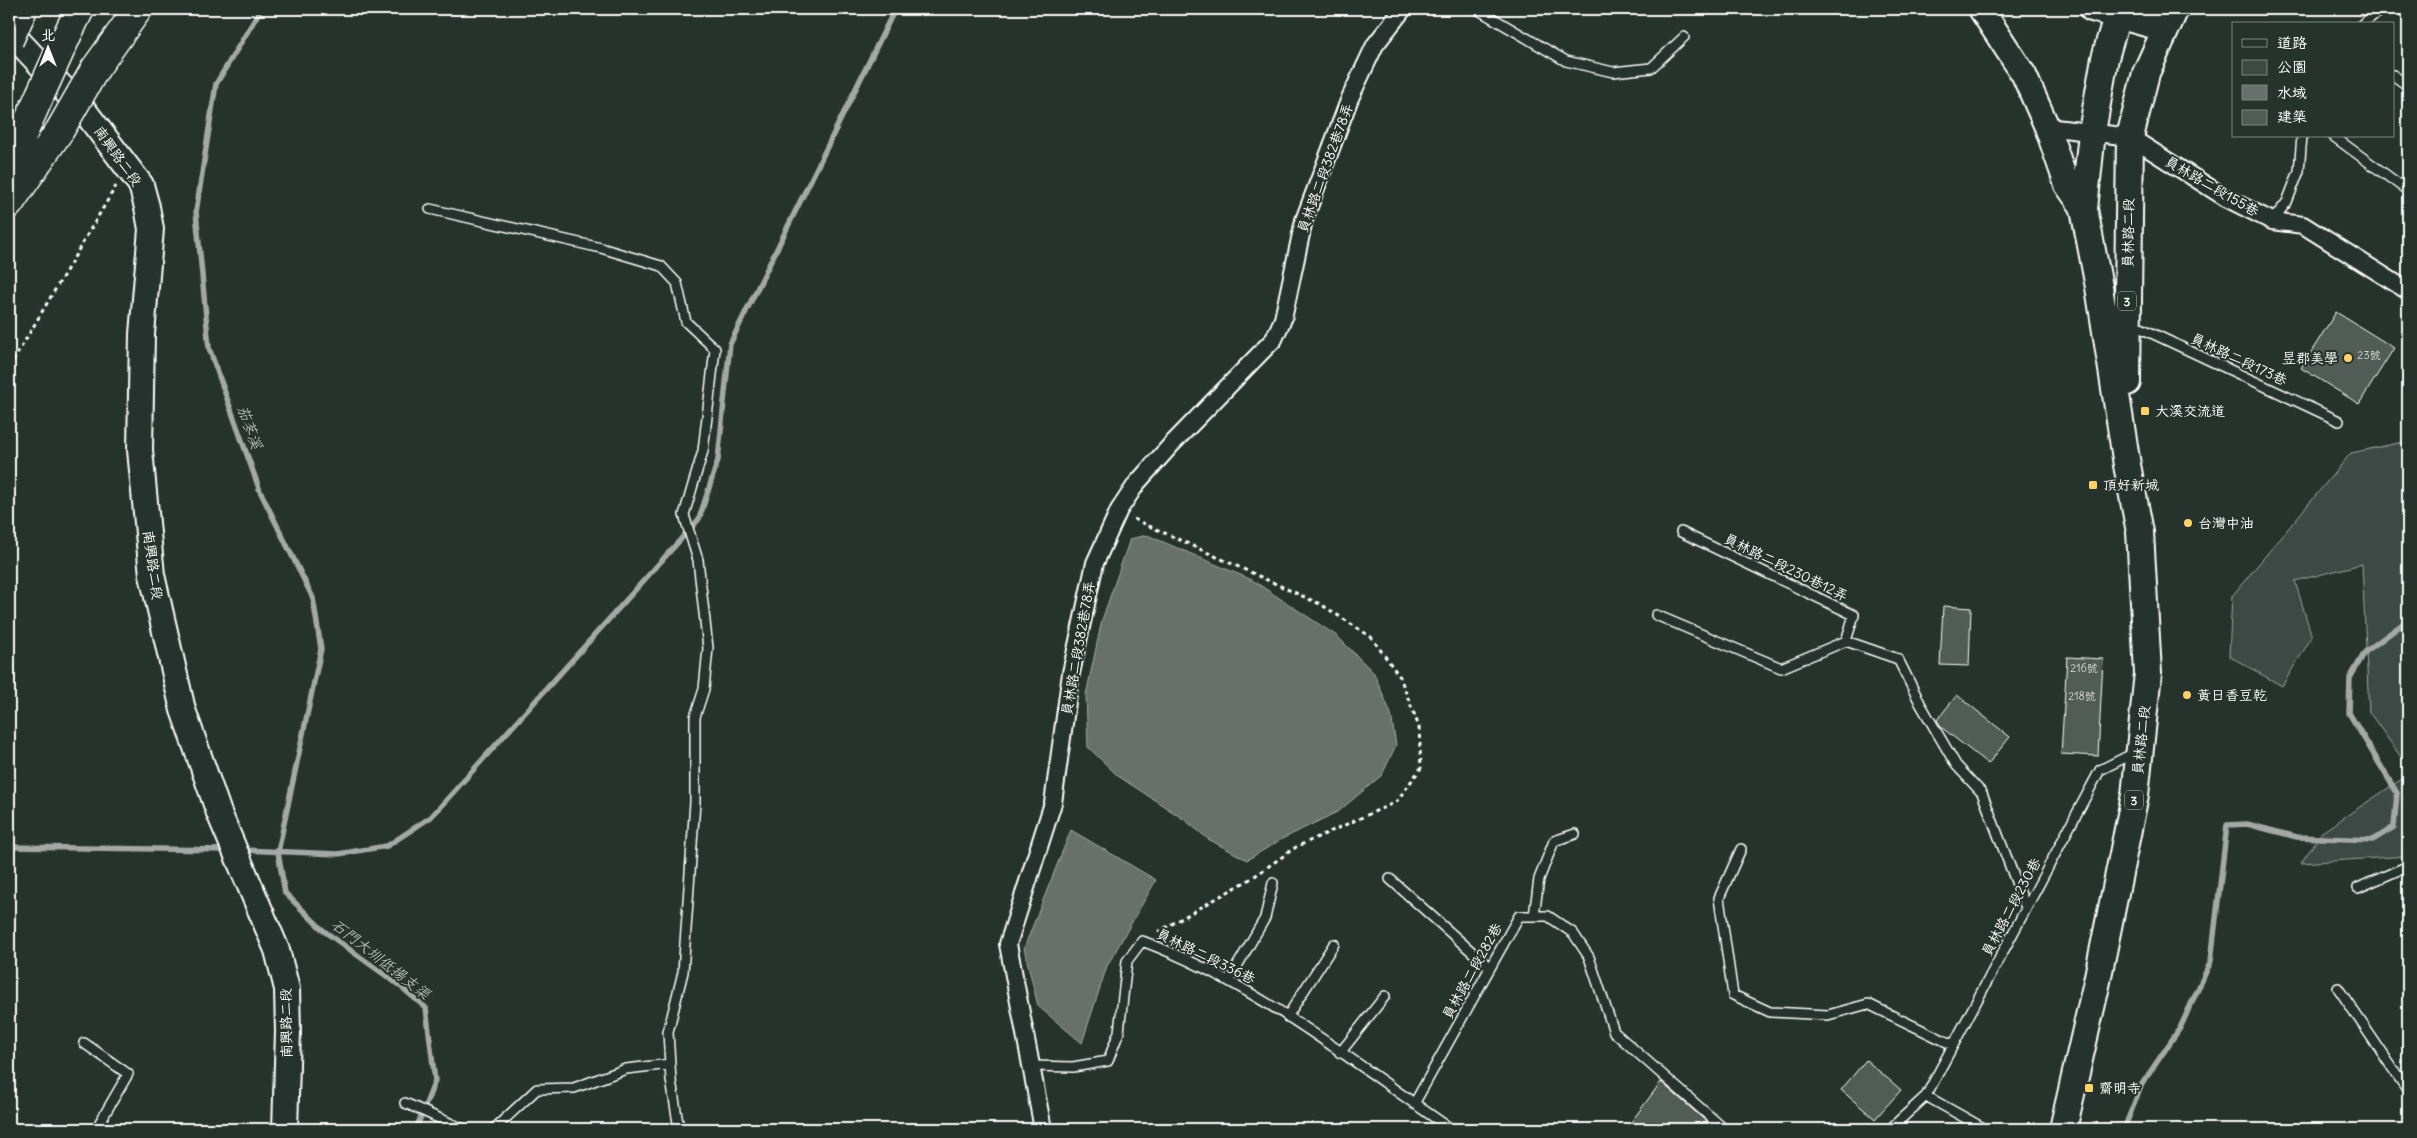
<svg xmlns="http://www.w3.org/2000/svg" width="2417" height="1138" font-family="Delius,'LXGW WenKai TC',sans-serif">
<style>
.green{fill:#3e4944;stroke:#9ea4a2}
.water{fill:#67706c;stroke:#a4a9a7}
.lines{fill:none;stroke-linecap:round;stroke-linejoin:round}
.stream{stroke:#a4a9a7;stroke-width:5.5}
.building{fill:#515c57;stroke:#fff}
.lane-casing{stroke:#fff;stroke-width:12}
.street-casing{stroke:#fff;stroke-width:20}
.secondary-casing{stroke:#fff;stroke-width:28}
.primary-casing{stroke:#fff;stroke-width:30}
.highway-casing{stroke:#fff;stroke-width:31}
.path{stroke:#fff;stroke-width:3;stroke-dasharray:4 4;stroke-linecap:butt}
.lane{stroke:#26332d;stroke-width:9}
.street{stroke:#26332d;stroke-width:16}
.secondary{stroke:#26332d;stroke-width:24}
.primary{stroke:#26332d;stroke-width:26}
.highway{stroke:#26332d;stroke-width:28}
.highway-bridge-casing{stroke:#fff;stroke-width:31;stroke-linecap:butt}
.highway-bridge{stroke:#26332d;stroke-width:28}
.poi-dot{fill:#ffd166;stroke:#26332d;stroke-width:2}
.labels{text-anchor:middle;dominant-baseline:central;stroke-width:4;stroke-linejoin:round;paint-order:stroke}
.number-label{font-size:11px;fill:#d4d6d5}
.shield{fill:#26332d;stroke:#bec2c0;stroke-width:1}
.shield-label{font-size:12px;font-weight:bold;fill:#fff}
.street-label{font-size:14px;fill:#fff;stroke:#26332d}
.poi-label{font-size:14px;fill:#fff;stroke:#26332d;text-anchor:start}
.water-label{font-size:15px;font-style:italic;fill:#b3b8b6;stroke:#26332d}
</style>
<rect width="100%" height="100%" fill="#26332d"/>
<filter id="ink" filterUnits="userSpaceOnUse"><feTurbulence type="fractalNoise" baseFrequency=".02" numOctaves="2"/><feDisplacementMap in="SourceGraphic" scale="10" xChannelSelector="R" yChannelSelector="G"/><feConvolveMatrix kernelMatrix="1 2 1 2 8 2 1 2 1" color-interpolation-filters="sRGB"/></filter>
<g filter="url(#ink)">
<!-- green -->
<path class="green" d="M2408,441V767L2369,712L2362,564L2295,581L2312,637L2282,686L2229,656L2232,596L2351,453Z
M2408,775V856L2301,863L2322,832Z"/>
<!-- water -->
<path class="water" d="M1147,535L1252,580L1337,636L1374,673L1391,714L1396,745L1382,775L1339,811L1282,839L1247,860L1208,839L1185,820L1118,776L1088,747L1086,695L1102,620L1130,539Z
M1071,830L1156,880L1107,966L1082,1043L1038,1006L1024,948Z"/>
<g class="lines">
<!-- stream -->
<path class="stream" d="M261,9L216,84L196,212L209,348L260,491L313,598L321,649L278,852L285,893L324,931L399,985L426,1008L435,1081L416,1129
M9,847L229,850
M241,850L338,854L387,846L431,817L699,519L718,460L730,344L895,9
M2124,1129L2142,1084L2180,1028L2211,961L2227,825L2247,824L2297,837L2373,840L2394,827L2397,793L2349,713L2350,678L2365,652L2408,620"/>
</g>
<!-- building -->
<path class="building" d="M2336,312L2394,348L2359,404L2301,368Z
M1943,606L1971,608L1969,666L1940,665Z
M2067,657L2103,659L2098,756L2061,754Z
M1957,695L2010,737L1988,764L1941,727L1937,720Z
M1866,1060L1901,1090L1875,1119L1841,1090Z
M1661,1082L1715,1129H1626Z"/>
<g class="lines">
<defs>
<path id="lane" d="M1477,9L1566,61L1613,72L1651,68L1684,37
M2362,24L2382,9
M2393,75L2408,86
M2333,136L2408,191
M430,209L601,248L661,266L677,283L686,322L715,349L703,451L684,515L698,560L708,648L704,689L695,717V802L683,972L668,1032L671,1080L679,1129
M2272,221L2287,202L2299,171L2302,136
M2130,323L2339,421
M1681,532L1854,615L1846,641
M1656,615L1781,668L1846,641L1898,659L1921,705L1956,765L1982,793L2026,908
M1741,849L1719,898L1733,995L1770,1012L1828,1015L1868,1004L1953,1045
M1390,879L1489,967
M2358,888L2408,866
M1534,916L1539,879L1554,841L1575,834
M1229,980L1265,918L1273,883
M2338,988L2408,1091
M1287,1017L1334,944
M84,1043L128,1074L96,1129
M1340,1053L1385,996
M1031,1066L1073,1067L1108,1061L1119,1032L1127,961L1142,941C1254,982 1353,1062 1451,1129
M1926,1096L2100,770L2136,752
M405,1103L463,1129
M1414,1104L1519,916H1548L1573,933L1589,957L1614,1032L1724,1129
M494,1129L537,1089L574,1088L626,1069L670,1064
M1890,1129L1926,1096L1985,1129"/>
<path id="street" d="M2047,127L2130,137L2226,198L2272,221L2303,225L2408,291
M1043,1129L1008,944L1053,803L1071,673L1095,563L1119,510L1137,483L1171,445L1274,339L1283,319L1304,220L1350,98L1375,45L1403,9"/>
<path id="secondary" d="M1981,9L2024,75L2047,127L2067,185L2084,209
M2092,9L2164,29
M9,31L86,113L141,185L147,207L151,229L142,334L140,450L152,575L183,710L219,813L277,950L287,989L288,1032L285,1129"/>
<path id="primary" d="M2127,382L2130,137L2146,73L2175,9
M2063,1129L2096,986L2135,795L2148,673L2140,532L2127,465L2099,287L2084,209L2092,132L2105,58L2119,9"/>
<path id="highway" d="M69,31L80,9
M95,69L138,9
M9,165L40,95
M9,204L60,130"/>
</defs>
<!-- lane casing -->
<use href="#lane" class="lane-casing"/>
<!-- street casing -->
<use href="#street" class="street-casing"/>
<!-- secondary casing -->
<use href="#secondary" class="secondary-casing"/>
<!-- primary casing -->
<use href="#primary" class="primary-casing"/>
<!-- highway casing -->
<use href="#highway" class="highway-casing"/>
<!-- path -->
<path class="path" d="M9,368L116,186
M1134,519L1322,605L1371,637L1400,677L1419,727L1421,768L1396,802L1296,847L1252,878L1158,932"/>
<!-- lane -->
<use href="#lane" class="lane"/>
<!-- street -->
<use href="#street" class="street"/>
<!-- secondary -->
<use href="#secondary" class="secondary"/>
<!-- primary -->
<use href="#primary" class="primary"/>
<!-- highway -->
<use href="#highway" class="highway"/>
<defs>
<path id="highway-bridge" d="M9,40L23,9
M40,95L69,31
M60,130L95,69"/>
</defs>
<!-- highway-bridge casing -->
<use href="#highway-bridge" class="highway-bridge-casing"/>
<!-- highway-bridge -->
<use href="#highway-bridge" class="highway-bridge"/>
</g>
</g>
<!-- markers -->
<g class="poi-dot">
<circle cx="2348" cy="358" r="5"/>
<rect x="2140" y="406" width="10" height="10" rx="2.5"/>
<rect x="2088" y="480" width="10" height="10" rx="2.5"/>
<circle cx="2188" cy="523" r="5"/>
<circle cx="2187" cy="695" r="5"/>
<rect x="2084" y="1083" width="10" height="10" rx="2.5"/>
</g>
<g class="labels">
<!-- number labels -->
<g class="number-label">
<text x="2369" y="355">23號</text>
<text x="2084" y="668">216號</text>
<text x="2082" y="696">218號</text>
</g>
<!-- shield labels -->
<g class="shield">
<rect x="2118" y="291.5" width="18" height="19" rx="4"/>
<rect x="2125" y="790.5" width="18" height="19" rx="4"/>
</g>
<g class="shield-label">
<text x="2127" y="301">3</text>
<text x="2134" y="800">3</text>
</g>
<!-- street labels -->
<g class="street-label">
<text transform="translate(118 156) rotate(54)">南興路二段</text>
<text transform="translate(1325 168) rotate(-70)">員林路二段382巷78弄</text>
<text transform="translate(2212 186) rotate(30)">員林路二段155巷</text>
<text transform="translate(2128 233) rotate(-89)">員林路二段</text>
<text transform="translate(2239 359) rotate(25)">員林路二段173巷</text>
<text transform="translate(153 565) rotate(82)">南興路二段</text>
<text transform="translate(1786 567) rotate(26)">員林路二段230巷12弄</text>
<text transform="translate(1078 648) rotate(-80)">員林路二段382巷78弄</text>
<text transform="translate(2141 740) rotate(-84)">員林路二段</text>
<text transform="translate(2011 907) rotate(-62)">員林路二段230巷</text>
<text transform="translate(1206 956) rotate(26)">員林路二段336巷</text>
<text transform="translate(1472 971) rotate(-61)">員林路二段282巷</text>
<text transform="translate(286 1023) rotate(-91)">南興路二段</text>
</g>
<!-- poi labels -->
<g class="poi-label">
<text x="2338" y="358" text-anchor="end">昱郡美學</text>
<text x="2155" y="411">大溪交流道</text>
<text x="2103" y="485">頂好新城</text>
<text x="2198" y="523">台灣中油</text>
<text x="2197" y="695">黃日香豆乾</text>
<text x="2099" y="1088">齋明寺</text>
</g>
<!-- water labels -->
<g class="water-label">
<text transform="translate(250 427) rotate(70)">茄苳溪</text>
<text transform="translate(381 959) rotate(38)">石門大圳低揚支渠</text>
</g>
</g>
<!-- margin -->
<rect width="2417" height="1138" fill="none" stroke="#26332d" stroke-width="30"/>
<rect x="15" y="15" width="2387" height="1108" fill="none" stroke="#fff" stroke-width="2" filter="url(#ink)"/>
<!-- legend -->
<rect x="2232" y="22" width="162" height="115" fill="#26332d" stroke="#7d8581"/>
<rect x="2242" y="39" width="25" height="8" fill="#26332d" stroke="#7d8581"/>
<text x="2277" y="48" font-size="15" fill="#ffffff">道路</text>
<rect x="2242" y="60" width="25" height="15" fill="#3e4944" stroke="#7d8581"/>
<text x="2277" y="72" font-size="15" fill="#ffffff">公園</text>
<rect x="2242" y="85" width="25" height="15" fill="#67706c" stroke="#7d8581"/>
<text x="2277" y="98" font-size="15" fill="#ffffff">水域</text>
<rect x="2242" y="110" width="25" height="15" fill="#515c57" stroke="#7d8581"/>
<text x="2277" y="122" font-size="15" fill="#ffffff">建築</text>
<!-- north arrow -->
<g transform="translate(48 48)" stroke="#26332d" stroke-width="4" paint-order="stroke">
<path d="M0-4L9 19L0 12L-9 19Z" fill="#ffffff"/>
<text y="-8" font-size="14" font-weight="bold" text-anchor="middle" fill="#ffffff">北</text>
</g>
</svg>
